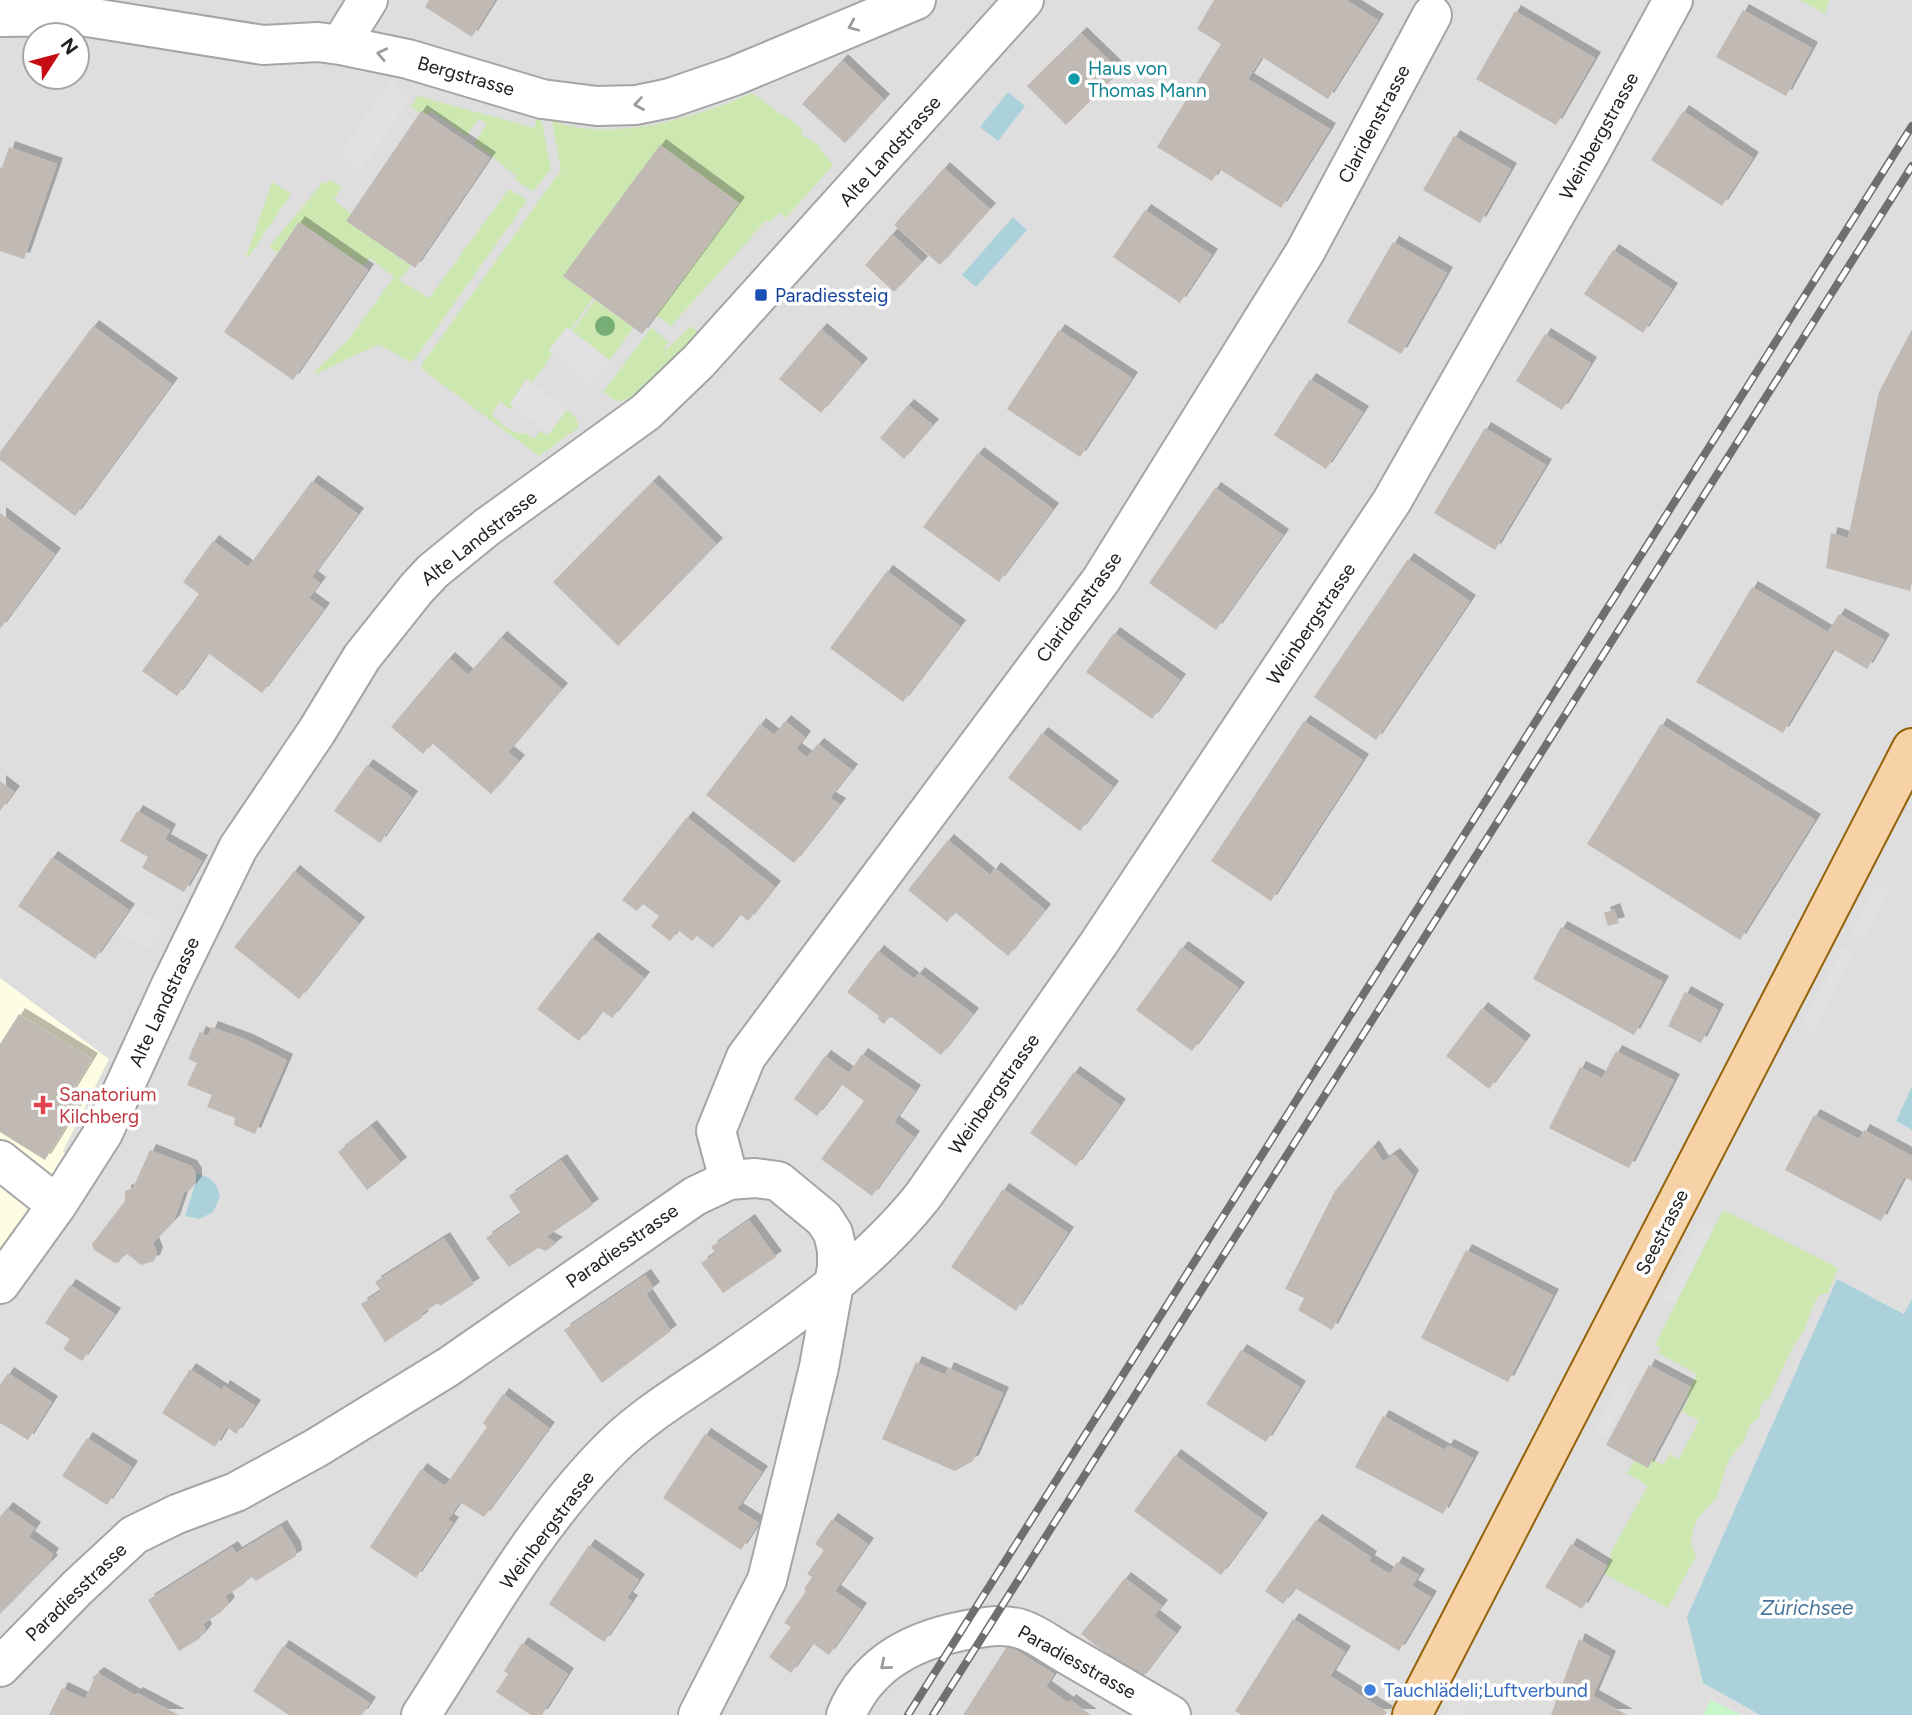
<svg xmlns="http://www.w3.org/2000/svg" width="1912" height="1715" font-family="Figtree,sans-serif">
<style>
.residential{fill:#dfdede;fill-rule:evenodd}
.education{fill:#fdfde4}
.grass{fill:#cde7b1}
.park{fill:#c8f7cb}
.parking{fill:#e1e1e1}
.water{fill:#abd2db}
.building{fill:#c1b9b4;filter:url(#shadow)}
.lines{fill:none;stroke-linecap:round;stroke-linejoin:round}
.minor-casing{stroke:#a5a5a5;stroke-width:42}
.major-casing{stroke:#946209;stroke-width:42}
.minor{stroke:#fff;stroke-width:38}
.major{stroke:#f7d2a6;stroke-width:38}
.rail-casing{stroke:#6f6f6f;stroke-width:8}
.rail{stroke:#fff;stroke-width:5;stroke-dasharray:16;stroke-linecap:butt}
.tree{fill:#76ae76}
.oneway{stroke:#9b9b9b}
.culture-dot{fill:#0f9aa8;stroke:#fff;stroke-width:2.5}
.transit-dot{fill:#1a4fb4;stroke:#fff;stroke-width:2.5}
.health-dot{fill:#e0444e;stroke:#fff;stroke-width:2.5}
.shop-dot{fill:#3f7fe0;stroke:#fff;stroke-width:2.5}
.labels{text-anchor:middle;dominant-baseline:central;stroke-width:7;stroke-linejoin:round;paint-order:stroke}
.culture-label{font-size:19px;fill:#0d838f;stroke:#fff;text-anchor:start}
.street-label{font-size:19px;fill:#212121;stroke:#fff}
.transit-label{font-size:19px;fill:#164399;stroke:#fff;text-anchor:start}
.health-label{font-size:19px;fill:#be3a42;stroke:#fff;text-anchor:start}
.shop-label{font-size:19px;fill:#366cbe;stroke:#fff;text-anchor:start}
.water-label{font-size:21px;font-style:italic;fill:#4b769c;stroke:#fff}
</style>
<defs>
<filter id="shadow"><feDropShadow dx="6" dy="-6" stdDeviation="0" flood-color="#0004"/></filter>
</defs>
<rect width="100%" height="100%" fill="#f0ede8"/>
<!-- residential -->
<path class="residential" d="M0,0H1912V1086L1896,1121L1912,1130V1299L1905,1314L1838,1280L1703,1683L1760,1715H0ZM35,35H77V77H35Z"/>
<!-- education -->
<path class="education" d="M0,978L109,1059L63,1151L70,1159L0,1260Z"/>
<!-- grass -->
<path class="grass" d="M1800,0H1829L1825,14Z
M752,93L801,128L802,135L819,145V148L833,165L786,218L780,212L770,222L768,220L765,222L671,326L656,315L563,276L593,298L570,330L568,328L549,351L553,353L532,383L526,379L510,404L514,407L512,410L500,401L492,414C498,424 515,435 527,434L534,439L540,431L547,436L567,410L576,418L579,427L539,456L422,369V364L561,170L552,121C613,143 694,118 752,93Z
M418,96L535,128L536,120L539,118L542,123L551,169L535,190L532,191L515,179L517,176L474,143L487,124L479,119L466,136L431,110L427,115L421,111L419,113L411,106Z
M330,180L342,187L334,200L351,214L346,221L411,266L399,280L429,298L509,189L526,199V202L414,360L410,362L382,346L377,345L316,374L314,372L348,340L394,277L370,258L363,266L299,222L277,253L269,247L323,182L328,183Z
M272,182L291,194L248,258L246,257Z
M595,300L633,328L610,360L572,331Z
M691,326L698,332L699,336L630,401L627,398L623,401H616L603,392L651,328L669,342L664,348L666,350Z
M1723,1210L1838,1268L1828,1293L1819,1295L1811,1310L1805,1329L1792,1349L1769,1397L1761,1404L1759,1417L1750,1425L1744,1441L1728,1461L1717,1497L1698,1518L1693,1529L1691,1543L1696,1556L1668,1608L1603,1573L1611,1557L1609,1555L1648,1486L1627,1473L1634,1461L1647,1467L1652,1459L1663,1465L1670,1454L1679,1459L1699,1421L1682,1411L1689,1398L1686,1396L1697,1374L1658,1353L1661,1348L1655,1345Z"/>
<!-- park -->
<path class="park" d="M1711,1700L1741,1715H1703Z"/>
<!-- parking -->
<path class="parking" d="M391,80L409,100L360,171L341,152Z
M567,327L609,360L591,384L549,350Z
M527,379L567,409L549,433L510,404Z
M1877,883L1889,889L1864,938L1851,932Z
M132,906L162,925L148,950L116,929Z
M1843,947L1855,953L1814,1032L1802,1026Z
M1702,1219L1714,1226L1674,1305L1662,1298Z
M1619,1381L1631,1388L1605,1437L1593,1431Z
M1464,1680L1476,1687L1462,1715H1446Z"/>
<!-- water -->
<path class="water" d="M1008,92L1025,106L998,141L980,127Z
M1013,217L1027,230L976,287L962,275Z
M1912,1086V1130L1896,1121Z
M196,1174C210,1176 217,1182 220,1197L213,1212L199,1219L185,1216L196,1182Z
M1837,1279L1904,1314L1912,1299V1715H1760L1703,1683L1687,1617Z"/>
<!-- building -->
<path class="building" d="M429,0H495L472,37L425,7Z
M1214,0H1346L1378,20L1328,99L1262,57L1248,79L1330,129L1281,208L1219,169L1212,181L1157,147L1221,44L1197,29Z
M1743,10L1812,48L1786,96L1716,57Z
M1515,11L1595,58L1556,125L1476,79Z
M1081,33L1120,71L1066,125L1027,86Z
M842,60L884,100L845,143L802,104Z
M421,111L490,158L415,268L346,221Z
M1683,111L1753,158L1722,206L1651,160Z
M1454,136L1511,169L1480,223L1423,190Z
M660,145L739,203L642,334L563,276Z
M9,147L57,164L24,259L0,251V167L2,168Z
M944,168L990,209L940,265L894,225Z
M1145,210L1212,255L1180,303L1113,257Z
M299,222L368,270L293,380L224,332Z
M892,234L922,262L894,292L865,265Z
M1393,242L1447,273L1401,354L1347,322Z
M1613,250L1672,289L1643,333L1584,294Z
M93,326L172,384L75,516L0,460V452Z
M821,329L862,364L821,413L779,379Z
M1912,329V582L1910,591L1826,568L1831,533L1848,538L1879,392Z
M1059,330L1132,378L1080,457L1007,409Z
M1545,334L1591,363L1562,410L1516,381Z
M1310,379L1363,412L1326,469L1274,435Z
M908,405L933,425L904,459L880,438Z
M1485,428L1546,465L1495,550L1434,513Z
M978,453L1053,509L999,582L923,527Z
M312,481L358,514L312,577L320,583L309,598L324,609L262,693L208,653L177,696L142,671L199,594L183,582L213,541L248,567Z
M653,481L717,544L618,646L553,582Z
M1215,488L1283,535L1216,630L1149,583Z
M0,513L55,554L0,629Z
M1408,559L1470,601L1376,740L1314,697Z
M887,571L960,626L903,702L830,648Z
M1752,587L1828,632L1839,614L1884,640L1867,669L1833,649L1783,733L1696,682Z
M1114,633L1180,680L1152,719L1086,672Z
M501,637L562,689L508,752L519,761L491,794L432,743L423,754L391,727L449,658L468,675Z
M785,721L805,737L796,749L807,757L818,744L852,770L830,798L840,804L794,863L706,795L760,724L774,735Z
M1304,721L1363,760L1271,901L1211,861Z
M1661,724L1815,820L1740,940L1587,844Z
M1042,733L1113,787L1080,831L1008,778Z
M367,765L412,797L380,843L334,811Z
M0,781L14,792L0,811Z
M137,811L170,830L165,840L202,861L184,892L142,868L148,857L120,841Z
M687,817L775,887L748,921L740,914L713,948L697,936L692,941L678,930L670,941L651,926L659,916L643,904L637,911L622,900Z
M948,840L990,875L995,868L1045,910L1008,956L955,912L947,922L908,890Z
M52,857L129,910L95,959L18,906Z
M294,871L359,923L299,999L234,947Z
M1614,909L1619,923L1608,926L1604,913Z
M1561,927L1663,982L1634,1035L1533,979Z
M592,938L644,978L612,1018L602,1011L579,1041L537,1009Z
M1182,947L1239,988L1192,1051L1136,1010Z
M878,951L914,979L919,973L973,1014L941,1055L890,1016L884,1024L878,1019L879,1016L847,992Z
M1685,992L1718,1010L1701,1043L1668,1026Z
M1482,1008L1525,1041L1489,1089L1446,1056Z
M19,1014L92,1059L67,1100L78,1107L45,1160L0,1132V1044Z
M212,1027L247,1040L287,1060L255,1134L234,1125L235,1118L207,1107L212,1095L187,1085L197,1063L188,1059L200,1032L208,1036Z
M1616,1051L1674,1080L1629,1168L1549,1128L1580,1067L1602,1078Z
M862,1054L915,1091L894,1122L914,1137L872,1196L821,1159L864,1101L841,1084L817,1116L794,1099L825,1056L849,1073Z
M1074,1072L1120,1105L1076,1166L1030,1133Z
M1814,1115L1859,1139L1864,1130L1912,1156V1181L1904,1177L1881,1221L1785,1170Z
M371,1126L401,1163L367,1190L338,1152Z
M1373,1146L1383,1162L1394,1154L1413,1176L1332,1330L1298,1310L1304,1298L1285,1289L1335,1191Z
M150,1150L191,1166L196,1174V1182L190,1190L184,1192L174,1221L153,1243L157,1253L154,1261L141,1265L126,1253L119,1262L115,1263L94,1250L92,1244L125,1201V1191L133,1188Z
M561,1160L593,1205L546,1237L557,1243L546,1251L538,1248L509,1267L486,1238L521,1214L509,1196Z
M1003,1189L1068,1233L1016,1311L951,1267Z
M749,1220L776,1257L723,1293L701,1263L716,1253L711,1247Z
M444,1238L474,1284L440,1306L438,1303L421,1314L423,1317L385,1342L361,1304L381,1291L375,1282Z
M1466,1250L1553,1295L1508,1382L1421,1338Z
M645,1275L654,1288L646,1294L671,1331L602,1383L564,1330Z
M70,1285L115,1314L82,1361L63,1349L70,1339L45,1323Z
M1241,1350L1300,1387L1266,1442L1206,1404Z
M916,1362L945,1375L948,1368L1003,1393L973,1461L955,1471L882,1439Z
M1649,1365L1691,1387L1648,1468L1606,1445Z
M190,1369L222,1390L224,1386L255,1406L236,1434L227,1427L215,1447L162,1413Z
M8,1373L52,1402L28,1440L0,1423V1385Z
M503,1394L549,1428L484,1517L460,1502L448,1520L453,1523L416,1578L370,1547L421,1469L445,1486L487,1427L483,1423Z
M1383,1416L1445,1450L1448,1445L1473,1458L1443,1514L1355,1467Z
M705,1434L762,1472L737,1509L759,1523L741,1550L663,1498Z
M87,1438L132,1467L107,1505L62,1476Z
M1175,1455L1262,1519L1221,1575L1134,1511Z
M7,1508L35,1528L29,1537L53,1554L50,1559L52,1561L0,1614V1517Z
M832,1519L868,1544L835,1591L861,1609L829,1655L812,1643L791,1673L769,1657L791,1627L784,1623L806,1591L804,1589L812,1577L807,1574L824,1550L815,1544Z
M1316,1520L1371,1557L1369,1561L1390,1574L1397,1562L1419,1575L1412,1586L1431,1597L1399,1651L1295,1588L1283,1604L1265,1591Z
M281,1526L295,1548L296,1556L256,1581L250,1576L243,1585L225,1596L229,1603L221,1612L203,1624L206,1630L199,1639L179,1651L148,1600L232,1547L236,1553Z
M1571,1544L1607,1566L1582,1609L1545,1587Z
M589,1545L639,1580L627,1598L632,1601L604,1642L549,1604Z
M1125,1578L1162,1606L1154,1616L1176,1633L1140,1680L1081,1634Z
M1293,1619L1345,1652L1330,1676L1387,1712L1385,1715H1242L1235,1711Z
M1579,1639L1610,1657L1593,1696L1627,1715H1551Z
M522,1643L568,1674L542,1715H531L496,1692L508,1674L504,1671Z
M1008,1645L1054,1674L1046,1687L1068,1703L1070,1700L1091,1715H963Z
M283,1646L370,1703L362,1715H289L253,1691Z
M98,1673L135,1695L137,1693L179,1715H49L62,1688L85,1699L94,1679L92,1678Z"/>
<g class="lines">
<defs>
<path id="minor" d="M0,17L81,16L263,45L318,42L340,45L408,59L542,99L597,106L636,105L670,98L734,76L916,0
M340,45L368,0
M0,1160L57,1205
M729,1180L716,1131L746,1057L1101,580L1305,252L1432,15
M0,1284L57,1205L103,1133L171,985L238,848L317,731L362,657L417,588L433,571L487,527L646,412L699,361L1024,0
M0,1667L77,1588L134,1535L177,1514L236,1492L316,1448L448,1367L695,1196L729,1180L755,1178L778,1181L824,1219L833,1233L837,1250V1267L819,1367L767,1580L698,1715
M421,1715C480,1624 534,1525 611,1448C645,1414 687,1390 726,1363C797,1314 869,1264 923,1196L1099,943L1392,501L1590,153L1673,0
M846,1715C869,1660 918,1638 973,1629C990,1626 1005,1624 1021,1629C1037,1634 1053,1647 1068,1655C1102,1675 1137,1695 1171,1715"/>
<path id="major" d="M1412,1715L1912,748"/>
</defs>
<!-- minor casing -->
<use href="#minor" class="minor-casing"/>
<!-- major casing -->
<use href="#major" class="major-casing"/>
<!-- minor -->
<use href="#minor" class="minor"/>
<!-- major -->
<use href="#major" class="major"/>
<defs>
<path id="rail" d="M908,1715L1912,126
M933,1715L1912,166"/>
</defs>
<!-- rail casing -->
<use href="#rail" class="rail-casing"/>
<!-- rail -->
<use href="#rail" class="rail"/>
</g>
<!-- trees -->
<circle class="tree" cx="605" cy="326" r="10"/>
<!-- one-way arrows -->
<defs><path id="oneway-chevron" d="M-2-3.5L2.5 0L-2 3.5" fill="none" stroke-width="1.6" stroke-linecap="round" stroke-linejoin="round" transform="scale(1.75)"/></defs>
<g class="oneway">
<use href="#oneway-chevron" transform="translate(853 26) rotate(157)"/>
<use href="#oneway-chevron" transform="translate(382 54) rotate(-168)"/>
<use href="#oneway-chevron" transform="translate(639 104) rotate(171)"/>
<use href="#oneway-chevron" transform="translate(885 1665) rotate(140)"/>
</g>
<!-- markers -->
<circle class="culture-dot" cx="1074" cy="79" r="7"/>
<rect class="transit-dot" x="754" y="288" width="14" height="14" rx="3.5"/>
<path class="health-dot" d="M39.5 1094.5h7v7h7v7h-7v7h-7v-7h-7v-7h7z"/>
<circle class="shop-dot" cx="1370" cy="1690" r="7"/>
<g class="labels">
<!-- culture labels -->
<g class="culture-label">
<text x="1088" y="68">Haus von<tspan x="1088" dy="22">Thomas Mann</tspan></text>
</g>
<!-- street labels -->
<g class="street-label">
<text transform="translate(466 76) rotate(16)">Bergstrasse</text>
<text transform="translate(1374 124) rotate(-62)">Claridenstrasse</text>
<text transform="translate(1599 136) rotate(-61)">Weinbergstrasse</text>
<text transform="translate(890 151) rotate(-48)">Alte Landstrasse</text>
<text transform="translate(479 538) rotate(-38)">Alte Landstrasse</text>
<text transform="translate(1079 607) rotate(-54)">Claridenstrasse</text>
<text transform="translate(1311 624) rotate(-56)">Weinbergstrasse</text>
<text transform="translate(164 1002) rotate(-65)">Alte Landstrasse</text>
<text transform="translate(994 1094) rotate(-55)">Weinbergstrasse</text>
<text transform="translate(1662 1232) rotate(-63)">Seestrasse</text>
<text transform="translate(622 1246) rotate(-35)">Paradiesstrasse</text>
<text transform="translate(547 1530) rotate(-53)">Weinbergstrasse</text>
<text transform="translate(76 1592) rotate(-44)">Paradiesstrasse</text>
<text transform="translate(1077 1662) rotate(29)">Paradiesstrasse</text>
</g>
<!-- transit labels -->
<g class="transit-label">
<text x="775" y="295">Paradiessteig</text>
</g>
<!-- health labels -->
<g class="health-label">
<text x="59" y="1094">Sanatorium<tspan x="59" dy="22">Kilchberg</tspan></text>
</g>
<!-- shop labels -->
<g class="shop-label">
<text x="1384" y="1690">Tauchlädeli;Luftverbund</text>
</g>
<!-- water labels -->
<g class="water-label">
<text x="1807" y="1607">Zürichsee</text>
</g>
</g>
<!-- north arrow -->
<g transform="translate(56 56) rotate(54)"><circle r="33" fill="#ffffff" stroke="#a6a6a6" stroke-width="2"/>
<path d="M0-5L12 26L0 18L-12 26Z" fill="#c60c12"/>
<text y="-10" font-size="19" font-weight="bold" text-anchor="middle" fill="#212121">N</text>
</g>
</svg>
